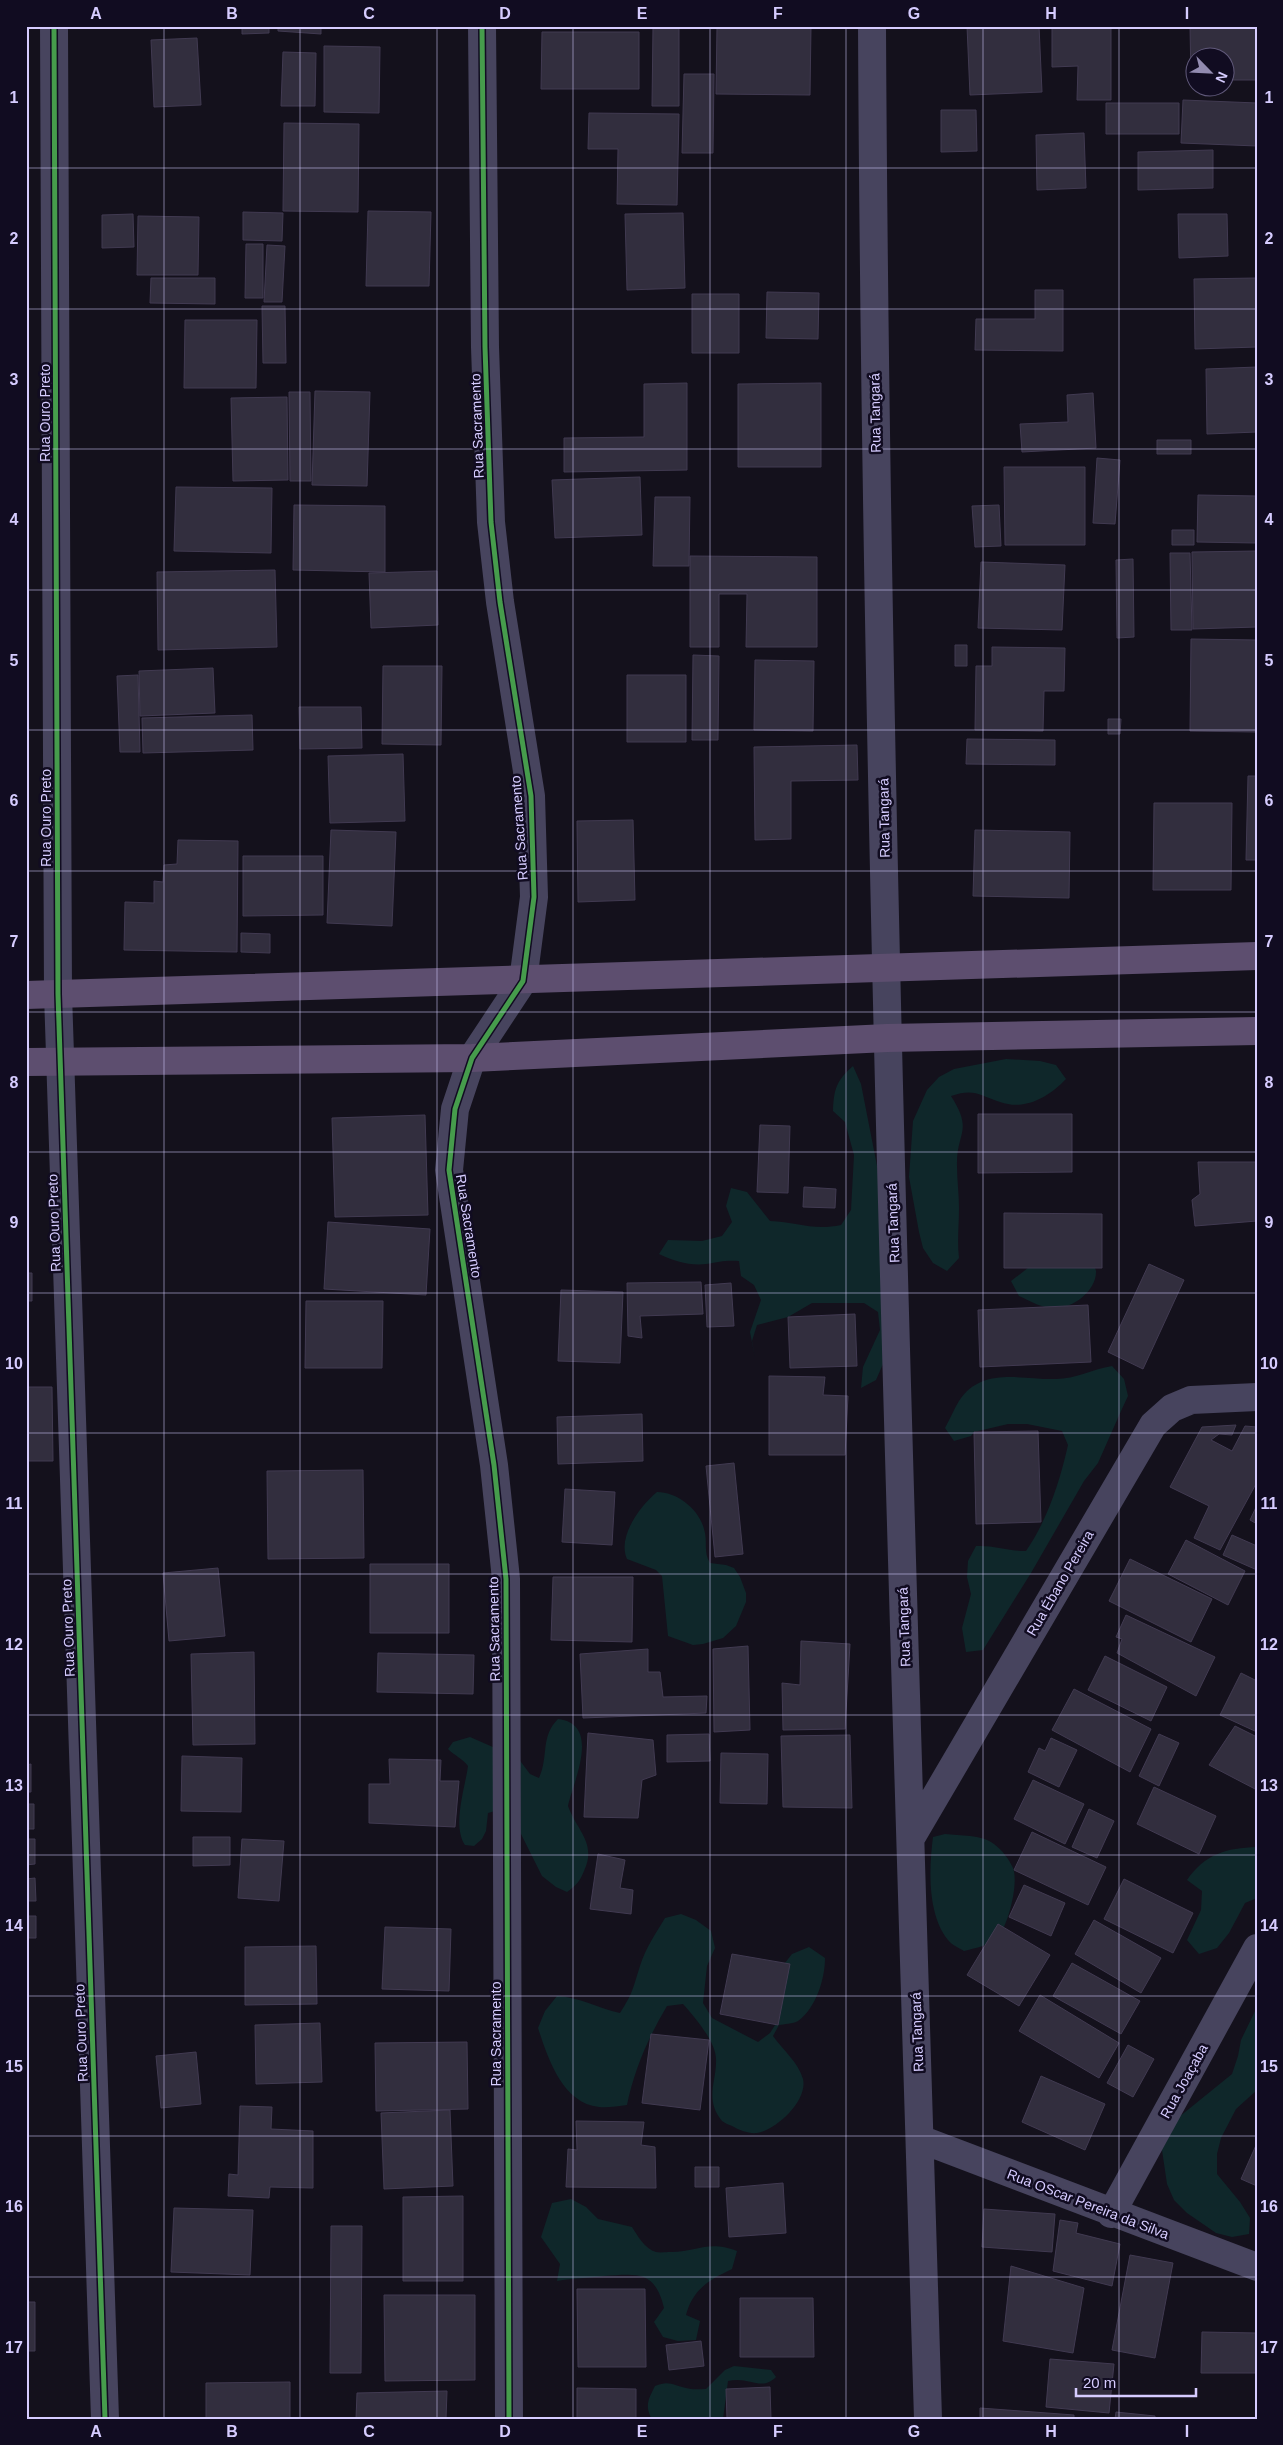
<svg xmlns="http://www.w3.org/2000/svg" width="1283" height="2445" font-family="Arial,sans-serif">
<style>
.green{fill:#0f272a}
.building{fill:#322e3e;stroke:#413a51}
.lines{fill:none;stroke-linecap:round;stroke-linejoin:round}
.minor{stroke:#47445e;stroke-width:28}
.major{stroke:#5d4e6f;stroke-width:28}
.cycleway-casing{stroke:#110c21;stroke-width:8}
.cycleway{stroke:#469c4c;stroke-width:5}
.grid{fill:none;stroke:#d6ccff;stroke-width:1;stroke-opacity:0.55}
.labels{text-anchor:middle;dominant-baseline:central;stroke-width:5;stroke-linejoin:round;paint-order:stroke}
.street-label{font-size:14px;fill:#d6ccff;stroke:#110c21}
.neatline{fill:none;stroke:#d6ccff;stroke-width:2}
.grid-label{font-size:16px;text-anchor:middle;font-weight:bold;fill:#d6ccff}
</style>
<rect width="100%" height="100%" fill="#14111c"/>
<!-- green -->
<path class="green" d="M1006,1059L1040,1061L1056,1065L1066,1079C1049,1097 1025,1111 1000,1102C979,1095 974,1088 951,1096C974,1132 956,1132 957,1166C957,1180 959,1194 959,1208C959,1225 957,1241 959,1258L947,1271L933,1263L923,1248L919,1232L909,1177L913,1121L927,1090L939,1077L954,1069Z
M853,1066L861,1084L879,1176L883,1364L876,1380L861,1388L863,1367L880,1330L878,1312L864,1303H812L788,1317L757,1325L752,1341L755,1358L750,1332L761,1300L754,1285L741,1276L739,1261C724,1260 720,1262 706,1264C690,1266 674,1261 659,1254L668,1240L702,1241L722,1236L732,1222L726,1206L731,1188L747,1192L770,1221C797,1222 813,1231 841,1225L851,1210L854,1155L845,1122L833,1111C834,1089 836,1081 853,1066Z
M1087,1253C1090,1258 1095,1265 1096,1271C1097,1292 1069,1312 1049,1308C1038,1306 1028,1300 1019,1296L1011,1281L1037,1261Z
M1112,1366L1124,1379L1128,1396L1121,1411L1098,1463L1084,1481L1031,1573L983,1650L966,1652L962,1628L971,1594L967,1577L968,1561L976,1546C994,1545 1008,1551 1026,1551C1047,1521 1060,1481 1068,1445L1062,1431L1027,1424H1008L974,1432L971,1436L954,1441L945,1428C950,1419 954,1409 959,1401C982,1366 1022,1380 1056,1379C1075,1379 1093,1369 1112,1366Z
M657,1492C677,1492 699,1509 704,1529C708,1541 703,1552 710,1563L726,1565L734,1568L740,1577L746,1593V1602L736,1626L723,1638L703,1644L693,1645L668,1636L662,1576L656,1570L627,1559C617,1537 640,1506 657,1492Z
M558,1719C602,1724 573,1782 568,1806C577,1831 597,1843 584,1871C580,1881 576,1886 567,1892L556,1887L542,1876L516,1824L502,1809L488,1813L486,1831L482,1839L474,1846L465,1845C452,1826 465,1788 468,1766C462,1758 455,1756 448,1749L453,1742L470,1737L518,1758L530,1774L539,1778C549,1756 540,1737 558,1719Z
M945,1834C960,1836 981,1834 994,1844C1002,1850 1009,1859 1013,1868C1019,1883 1008,1927 997,1938C988,1946 975,1948 964,1951C959,1948 952,1945 948,1940C927,1914 929,1868 933,1837Z
M1257,1847V1898L1245,1903L1229,1933L1217,1948L1199,1954L1187,1940L1201,1910L1202,1891L1187,1880C1205,1854 1226,1848 1257,1847Z
M681,1914L696,1920L711,1931L715,1948L707,1966L703,2003L712,2018L758,2042L770,2033L779,2019L781,1968L792,1954L809,1947L825,1958C825,1979 816,2008 798,2021C793,2024 784,2024 779,2025L773,2036C783,2050 798,2062 803,2079C808,2101 776,2130 757,2133C749,2134 739,2130 732,2126C729,2125 725,2123 722,2121C704,2099 717,2081 716,2059C716,2042 694,2016 683,2004L667,2006C649,2036 634,2070 627,2105C618,2106 608,2108 599,2107C562,2103 548,2058 538,2028L545,2011L557,1996C579,1997 598,2008 620,2013C633,1993 633,1988 640,1966C645,1949 656,1933 665,1918Z
M1257,2007V2090L1236,2109L1221,2138L1217,2154V2174L1240,2202L1250,2218L1249,2234L1232,2237L1216,2233L1187,2213L1174,2200L1167,2184L1162,2150L1179,2117L1232,2074L1238,2056L1241,2040Z
M571,2199L586,2207L598,2219L632,2227C637,2235 645,2249 656,2252C660,2253 667,2252 671,2252C699,2251 709,2240 737,2251L732,2269C709,2280 693,2289 686,2315L700,2321L696,2340L678,2341L663,2337L654,2322L664,2308C655,2270 637,2274 604,2276C588,2278 573,2278 557,2281L560,2264L541,2237L552,2203Z
M734,2366L771,2370L776,2377C761,2392 750,2376 728,2381L723,2419H652C644,2406 649,2398 655,2386C669,2380 673,2385 686,2388C692,2390 700,2389 706,2389L725,2370Z"/>
<!-- building -->
<path class="building" d="M242,26H269V33L242,34Z
M278,26H321V34L278,31Z
M679,26V106H652L653,27Z
M717,26H811L810,95L716,94Z
M967,26H1039L1042,92L970,95Z
M1052,26H1111V100H1077L1078,66L1052,67Z
M1190,26H1257V80H1226V58H1196V81H1191Z
M542,32H639V89H541Z
M197,38L201,105L154,107L151,40Z
M324,46L380,47L379,113L324,112Z
M283,52L316,53L315,106H281Z
M684,74H714L713,153H682Z
M1183,100L1257,103V146L1181,143Z
M1106,103H1179V134H1106Z
M941,110H976L977,151L941,152Z
M589,113L679,114L677,205L617,204L618,149H588Z
M284,123L359,124L358,212L283,211Z
M1084,133L1086,188L1037,190L1036,135Z
M1213,150V188L1138,190V152Z
M368,211L431,212L429,286H366Z
M243,212L283,213L282,241L243,240Z
M683,213L685,288L627,290L625,214Z
M133,214L134,247L102,248V215Z
M1178,214H1227L1228,256L1179,258Z
M138,216L199,217L198,275H137Z
M246,244H263V298H245Z
M267,245L285,246L282,302H264Z
M151,278H215V304L150,303Z
M1257,278V347L1195,349L1194,279Z
M1035,290H1063V351L975,350L976,319H1035Z
M767,292L819,293L818,339L766,338Z
M692,294H739V353H692Z
M262,306H285L286,363H263Z
M185,320H257L256,388H184Z
M1257,367V432L1207,434L1206,369Z
M687,383V470L564,472V438L644,437V384Z
M821,383V467H738V384Z
M315,391L370,392L367,486L312,485Z
M289,392H310L311,481H290Z
M1093,393L1096,448L1022,452L1020,424L1068,422L1067,395Z
M287,397L288,480L233,481L231,398Z
M1157,440H1191V454H1157Z
M1097,458L1120,460L1115,524L1093,523Z
M1004,467H1085V545H1005Z
M640,477L642,535L555,538L552,480Z
M176,487L272,488L271,553L174,551Z
M1198,495L1257,496L1256,543L1197,542Z
M655,497H690L689,566H653Z
M294,505L385,506V572L293,570Z
M999,505L1001,546L975,547L972,506Z
M1172,530H1194V545H1172Z
M1257,551V627L1193,629L1192,552Z
M1170,553H1190L1192,630H1171Z
M690,556L817,557V647H746L747,594H719V647H690Z
M1133,559L1134,637L1117,638L1116,560Z
M981,562L1065,565L1062,630L978,628Z
M275,570L277,647L158,650L157,572Z
M437,571L438,625L371,628L369,573Z
M1191,639L1257,640L1256,732L1190,731Z
M955,645H967V666H955Z
M992,647L1065,648L1064,691H1044L1043,731L975,730L976,666H992Z
M693,655L719,656L718,740H692Z
M755,660L814,661L813,731L754,730Z
M383,666H442L441,745L382,744Z
M213,668L215,713L140,716L139,671Z
M138,675L140,752H120L117,676Z
M627,675H686V742H627Z
M299,707H361L362,748L300,749Z
M252,715L253,750L143,753L142,718Z
M1108,719H1121L1120,734H1108Z
M967,739L1055,740V765L966,764Z
M857,745L858,780L791,781V839L755,840L754,747Z
M403,754L405,821L330,823L328,756Z
M1248,776H1257V860H1246Z
M1154,803H1232L1231,890H1153Z
M633,820L635,900L578,902L577,821Z
M331,830L396,832L392,926L327,923Z
M975,830L1070,832L1069,898L973,896Z
M178,840L238,841L237,952L124,950L125,902L154,903V881L163,882L164,865L177,864Z
M243,856H323V915L243,916Z
M241,933L270,934V953L241,952Z
M978,1114H1072V1172L978,1173Z
M425,1115L428,1215L335,1217L332,1118Z
M760,1125L790,1126L788,1193L757,1192Z
M1198,1162H1257V1221L1195,1226L1192,1200L1200,1194Z
M804,1187L836,1189L835,1208L803,1207Z
M1004,1213L1102,1214V1268H1004Z
M328,1222L430,1229L426,1295L324,1289Z
M1149,1264L1184,1280L1143,1369L1108,1352Z
M26,1273H32V1301H26Z
M701,1282L703,1314L640,1316L642,1338L628,1336L627,1283Z
M731,1283L734,1326L707,1327L705,1285Z
M561,1290L623,1292L620,1363L558,1361Z
M306,1301H383L382,1368H305Z
M1088,1305L1091,1362L980,1367L978,1310Z
M855,1314L857,1366L790,1368L788,1317Z
M769,1376L825,1377L823,1395L848,1396L845,1455H769Z
M26,1387H52L53,1461H26Z
M642,1414L643,1461L558,1464L557,1417Z
M1236,1425L1232,1435L1219,1434L1211,1440L1232,1451L1245,1426L1257,1427V1482L1220,1550L1194,1538L1209,1506L1170,1487L1202,1427Z
M1038,1431L1041,1522L976,1524L974,1432Z
M734,1463L743,1554L715,1557L706,1466Z
M363,1470L364,1558L268,1559L267,1471Z
M565,1489L615,1492L612,1545L562,1542Z
M1257,1505V1524L1250,1520Z
M1232,1535L1257,1546V1570L1223,1555Z
M1186,1540L1245,1571L1228,1605L1168,1574Z
M1130,1559L1212,1599L1191,1642L1109,1601Z
M370,1564H449V1633H370Z
M218,1568L225,1636L169,1641L163,1573Z
M553,1577H633L632,1642L551,1640Z
M1126,1615L1215,1657L1196,1696L1117,1653L1122,1639L1116,1637Z
M801,1641L850,1644L845,1729L783,1730L782,1683L800,1685Z
M748,1646L750,1730L714,1732L713,1649Z
M648,1649V1672H660L663,1697L707,1696L706,1713L583,1718L580,1654Z
M254,1652L255,1744L193,1745L191,1654Z
M378,1653L474,1655L473,1694L377,1692Z
M1105,1656L1167,1687L1151,1721L1088,1690Z
M1241,1673L1257,1681V1732L1220,1715Z
M1074,1689L1151,1729L1130,1772L1052,1730Z
M1235,1726L1257,1737V1790L1209,1765Z
M588,1733L653,1740L656,1775L642,1780L638,1818L584,1817Z
M709,1734L710,1761L667,1762V1735Z
M1159,1734L1179,1743L1159,1786L1139,1776Z
M850,1735L852,1808L783,1807L781,1736Z
M1051,1738L1077,1750L1059,1787L1028,1772L1039,1748L1045,1751Z
M721,1753L768,1754L767,1804L720,1803Z
M182,1756L242,1758L241,1812L181,1811Z
M389,1759L441,1760L440,1781H459L455,1827L369,1823V1784H390Z
M31,1764V1792H26V1765Z
M1033,1780L1084,1804L1065,1844L1014,1819Z
M1154,1787L1216,1816L1199,1854L1137,1824Z
M26,1804H34V1829H26Z
M1089,1809L1114,1821L1097,1858L1072,1847Z
M1032,1832L1106,1867L1088,1905L1014,1870Z
M193,1837H230V1865L193,1866Z
M26,1839H35V1864L26,1865Z
M242,1839L284,1841L279,1901L238,1898Z
M598,1854L625,1860L620,1888L633,1890L631,1914L590,1909Z
M35,1878L36,1901H26V1879Z
M1124,1879L1193,1913L1173,1953L1104,1919Z
M1024,1885L1065,1903L1051,1936L1009,1917Z
M26,1916H36V1938H26Z
M1094,1920L1161,1958L1141,1993L1075,1954Z
M998,1924L1050,1955L1019,2006L967,1975Z
M385,1927L451,1929L449,1991L382,1989Z
M316,1946L317,2004L245,2005V1947Z
M732,1954L790,1964L778,2025L720,2014Z
M1072,1963L1140,2001L1121,2034L1053,1996Z
M1040,1995L1119,2043L1099,2078L1019,2031Z
M320,2023L322,2082L256,2084L255,2025Z
M651,2034L709,2040L700,2110L642,2103Z
M467,2042L468,2109L376,2111L375,2043Z
M1128,2045L1154,2059L1133,2097L1107,2083Z
M196,2052L201,2104L161,2108L156,2056Z
M1041,2076L1105,2104L1085,2150L1022,2122Z
M240,2106L272,2107L271,2129L313,2131V2188L270,2187L269,2198L228,2196L229,2174L238,2175Z
M450,2110L453,2186L384,2189L381,2113Z
M576,2121L644,2122L641,2145L655,2147L656,2188L566,2187L568,2149L577,2150Z
M1257,2143V2186L1241,2179Z
M695,2167H719V2187H695Z
M783,2183L786,2233L729,2237L726,2188Z
M463,2196V2281H403V2197Z
M174,2208L253,2210L250,2275L171,2272Z
M984,2209L1055,2214L1052,2252L982,2247Z
M1060,2220L1078,2223L1076,2233L1120,2244L1112,2286L1053,2271Z
M331,2226H362L361,2373H330Z
M1130,2255L1173,2263L1155,2358L1112,2350Z
M1011,2266L1084,2288L1073,2353L1003,2341Z
M577,2289H645L646,2367H578Z
M384,2295H475V2380L385,2381Z
M740,2298H813L814,2357H740Z
M26,2302H35V2351H26Z
M1202,2332L1257,2333L1256,2373H1201Z
M701,2341L704,2366L669,2370L666,2345Z
M1050,2359L1114,2364L1109,2413L1046,2407Z
M290,2382V2419H206V2383Z
M770,2387L771,2419H727L726,2389Z
M577,2388L636,2389V2419H577Z
M447,2391L446,2419H356L357,2393Z
M980,2408L1074,2415V2419H980Z
M1116,2412L1155,2416V2419H1115Z"/>
<g class="lines">
<!-- minor -->
<path class="minor" d="M54,26L58,994L105,2419
M482,26L485,347L491,522L500,602L531,796L534,897L523,981L472,1058L455,1109L449,1170L494,1465L506,1579L509,2419
M872,26C876,824 904,1621 928,2419
M911,1838L1153,1425L1172,1408L1191,1400L1257,1397
M920,2139L1257,2267
M1111,2214L1257,1948"/>
<!-- major -->
<path class="major" d="M26,995L1257,956
M26,1062L472,1058L887,1038L1257,1031"/>
<defs>
<path id="cycleway" d="M54,26L58,994L105,2419
M482,26L485,347L491,522L500,602L531,796L534,897L523,981L472,1058L455,1109L449,1170L494,1465L506,1579L509,2419"/>
</defs>
<!-- cycleway casing -->
<use href="#cycleway" class="cycleway-casing"/>
<!-- cycleway -->
<use href="#cycleway" class="cycleway"/>
</g>
<!-- grid -->
<path class="grid" d="M164,26V2419M300,26V2419M437,26V2419M573,26V2419M710,26V2419M846,26V2419M983,26V2419M1119,26V2419M26,168H1257M26,309H1257M26,449H1257M26,590H1257M26,730H1257M26,871H1257M26,1012H1257M26,1152H1257M26,1293H1257M26,1433H1257M26,1574H1257M26,1715H1257M26,1855H1257M26,1996H1257M26,2136H1257M26,2277H1257"/>
<g class="labels">
<!-- street labels -->
<g class="street-label">
<text transform="translate(45 413) rotate(-90)">Rua Ouro Preto</text>
<text transform="translate(875 413) rotate(-91)">Rua Tangará</text>
<text transform="translate(477 426) rotate(-92)">Rua Sacramento</text>
<text transform="translate(46 818) rotate(-90)">Rua Ouro Preto</text>
<text transform="translate(884 818) rotate(-91)">Rua Tangará</text>
<text transform="translate(519 828) rotate(-94)">Rua Sacramento</text>
<text transform="translate(54 1223) rotate(-92)">Rua Ouro Preto</text>
<text transform="translate(893 1223) rotate(-92)">Rua Tangará</text>
<text transform="translate(469 1226) rotate(81)">Rua Sacramento</text>
<text transform="translate(1060 1583) rotate(-60)">Rua Ébano Pereira</text>
<text transform="translate(904 1627) rotate(-92)">Rua Tangará</text>
<text transform="translate(68 1628) rotate(-92)">Rua Ouro Preto</text>
<text transform="translate(494 1629) rotate(-91)">Rua Sacramento</text>
<text transform="translate(917 2032) rotate(-92)">Rua Tangará</text>
<text transform="translate(81 2033) rotate(-92)">Rua Ouro Preto</text>
<text transform="translate(496 2034) rotate(-90)">Rua Sacramento</text>
<text transform="translate(1184 2081) rotate(-61)">Rua Joaçaba</text>
<text transform="translate(1088 2204) rotate(21)">Rua OScar Pereira da Silva</text>
</g>
</g>
<!-- border -->
<rect width="1283" height="2445" fill="none" stroke="#110c21" stroke-width="55"/>
<!-- north arrow -->
<g transform="translate(1210 72) rotate(114)"><circle r="24" fill="#110c21" stroke="#60597a"/>
<path d="M0-4L9 19L0 12L-9 19Z" fill="#928bb0"/>
<text y="-8" font-size="14" font-weight="bold" text-anchor="middle" fill="#d6ccff">N</text>
</g>
<!-- scale -->
<path d="M1076 2388v8h120v-8" fill="none" stroke="#d6ccff" stroke-width="2.5"/>
<text x="1083" y="2388" font-size="15" fill="#d6ccff" stroke="#110c21" stroke-width="4" paint-order="stroke">20 m</text>
<rect x="28" y="28" width="1228" height="2390" class="neatline"/>
<g class="grid-label">
<text x="96" y="19">A</text>
<text x="232" y="19">B</text>
<text x="369" y="19">C</text>
<text x="505" y="19">D</text>
<text x="642" y="19">E</text>
<text x="778" y="19">F</text>
<text x="914" y="19">G</text>
<text x="1051" y="19">H</text>
<text x="1187" y="19">I</text>
<text x="14" y="103">1</text>
<text x="1269" y="103">1</text>
<text x="14" y="244">2</text>
<text x="1269" y="244">2</text>
<text x="14" y="385">3</text>
<text x="1269" y="385">3</text>
<text x="14" y="525">4</text>
<text x="1269" y="525">4</text>
<text x="14" y="666">5</text>
<text x="1269" y="666">5</text>
<text x="14" y="806">6</text>
<text x="1269" y="806">6</text>
<text x="14" y="947">7</text>
<text x="1269" y="947">7</text>
<text x="14" y="1088">8</text>
<text x="1269" y="1088">8</text>
<text x="14" y="1228">9</text>
<text x="1269" y="1228">9</text>
<text x="14" y="1369">10</text>
<text x="1269" y="1369">10</text>
<text x="14" y="1509">11</text>
<text x="1269" y="1509">11</text>
<text x="14" y="1650">12</text>
<text x="1269" y="1650">12</text>
<text x="14" y="1791">13</text>
<text x="1269" y="1791">13</text>
<text x="14" y="1931">14</text>
<text x="1269" y="1931">14</text>
<text x="14" y="2072">15</text>
<text x="1269" y="2072">15</text>
<text x="14" y="2212">16</text>
<text x="1269" y="2212">16</text>
<text x="14" y="2353">17</text>
<text x="1269" y="2353">17</text>
<text x="96" y="2437">A</text>
<text x="232" y="2437">B</text>
<text x="369" y="2437">C</text>
<text x="505" y="2437">D</text>
<text x="642" y="2437">E</text>
<text x="778" y="2437">F</text>
<text x="914" y="2437">G</text>
<text x="1051" y="2437">H</text>
<text x="1187" y="2437">I</text>
</g>
</svg>
